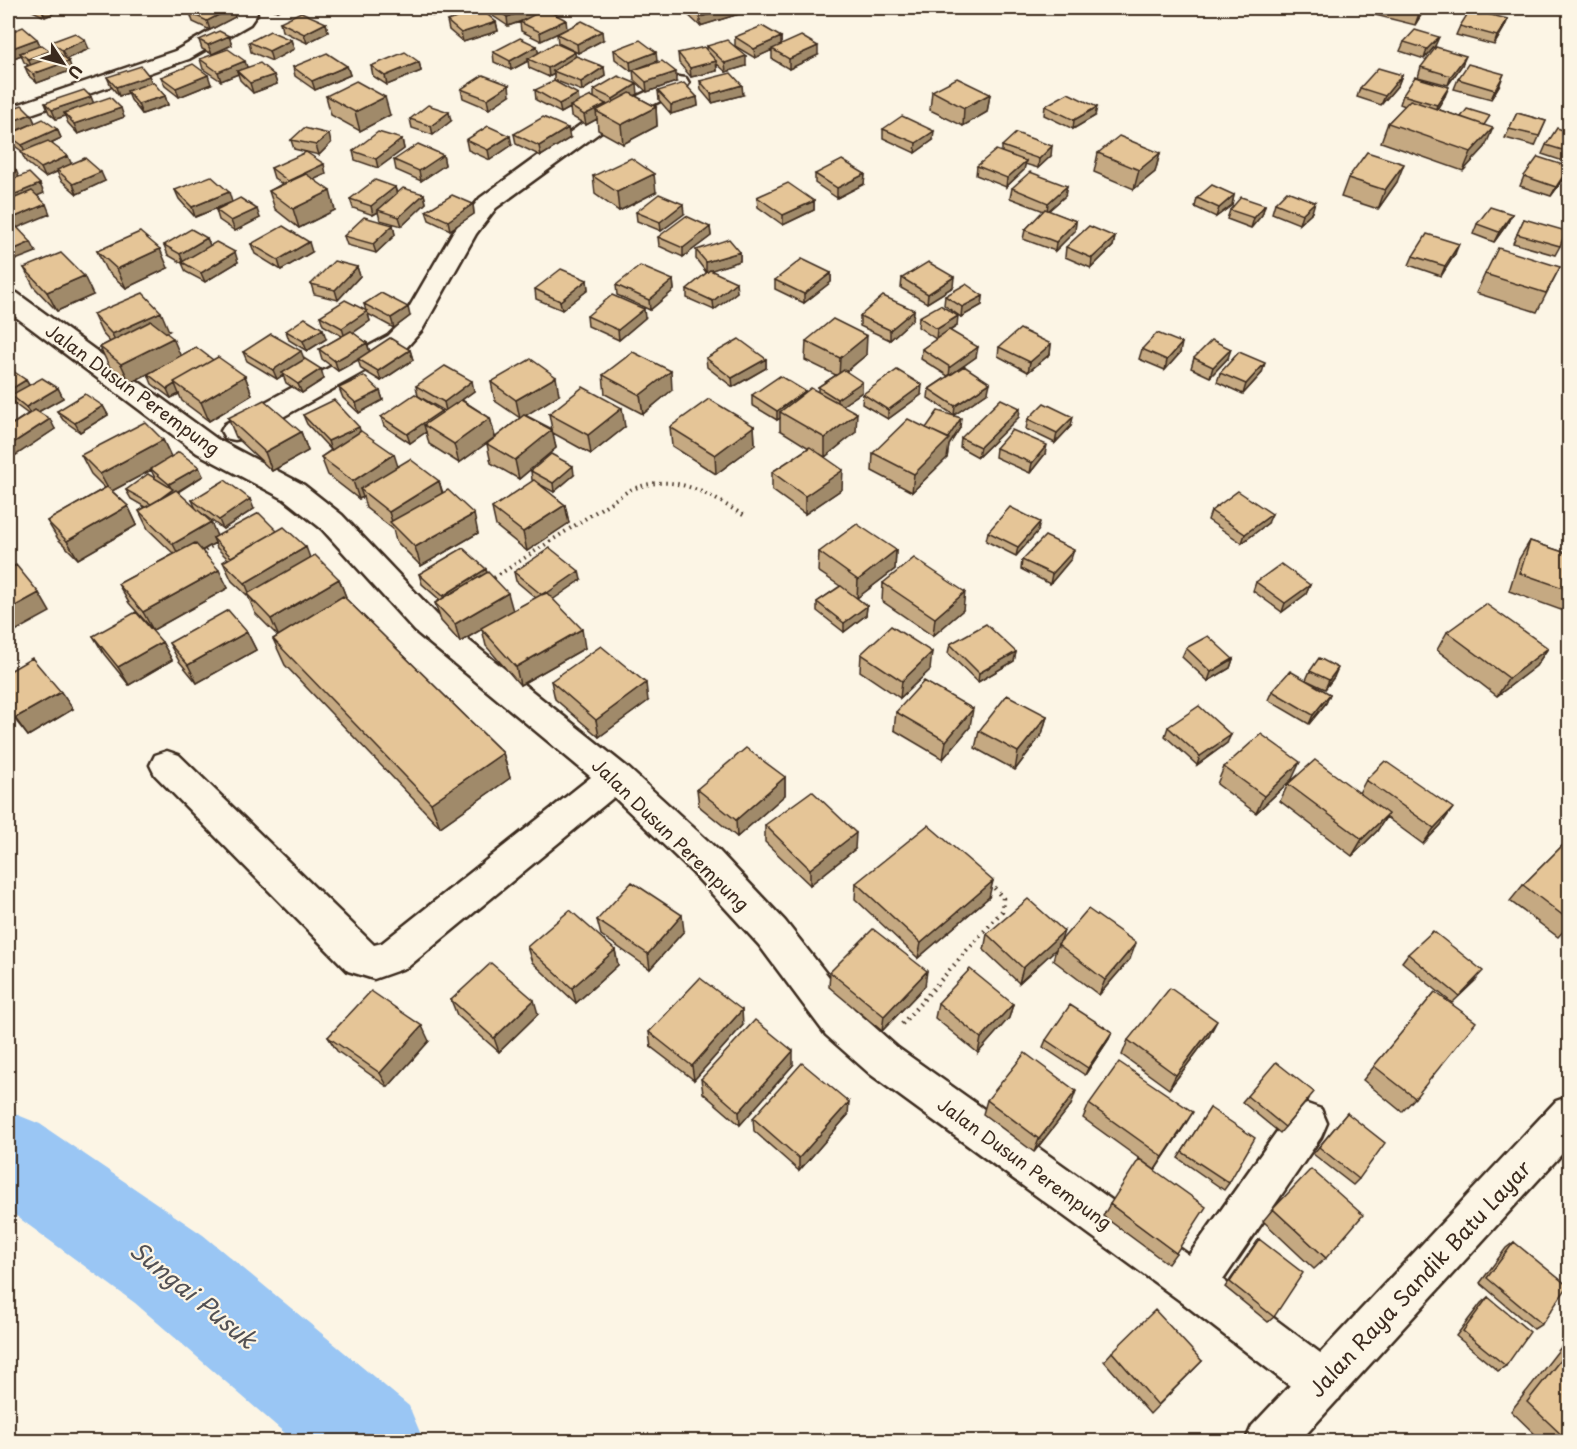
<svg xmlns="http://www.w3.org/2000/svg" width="1577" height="1449" font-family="'Playpen Sans',sans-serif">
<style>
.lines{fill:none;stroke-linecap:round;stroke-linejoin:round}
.river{fill:#9ac6f4;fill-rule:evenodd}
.minor-casing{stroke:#3b2a1e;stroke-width:5}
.secondary-casing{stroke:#3b2a1e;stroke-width:5}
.path-far1{stroke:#3b2a1e;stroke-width:4;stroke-dasharray:1.5 4.5;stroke-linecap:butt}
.path{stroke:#3b2a1e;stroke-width:4.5;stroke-dasharray:1.5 5;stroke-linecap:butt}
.minor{fill:#fcf5e5;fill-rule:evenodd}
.secondary{fill:#fcf5e5;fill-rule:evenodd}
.wall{fill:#c5a982;stroke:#3b2a1e;stroke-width:1.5}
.shaded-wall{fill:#a08a6a;stroke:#3b2a1e;stroke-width:1.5}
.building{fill:#e5c597;stroke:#3b2a1e;stroke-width:1.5}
.labels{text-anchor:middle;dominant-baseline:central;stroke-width:4.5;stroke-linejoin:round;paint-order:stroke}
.street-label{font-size:18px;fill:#3b2a1e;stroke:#fcf5e5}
.near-street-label{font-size:21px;fill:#3b2a1e;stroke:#fcf5e5}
.near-water-label{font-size:24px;font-style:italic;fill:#535154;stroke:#fcf5e5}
</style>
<rect width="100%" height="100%" fill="#fcf5e5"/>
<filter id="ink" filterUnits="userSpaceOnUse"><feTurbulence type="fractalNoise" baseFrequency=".0167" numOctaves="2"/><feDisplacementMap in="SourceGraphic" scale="12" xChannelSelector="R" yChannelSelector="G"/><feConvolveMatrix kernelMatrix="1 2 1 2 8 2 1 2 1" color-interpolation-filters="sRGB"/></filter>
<g filter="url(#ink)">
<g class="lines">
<!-- river -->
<path class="river" d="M8,1111L40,1124L203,1235L409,1406L424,1442H295L135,1303L8,1210Z"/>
<defs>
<path id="minor" d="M235,8H255L257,14L250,24L189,59L8,122V108L175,51L236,16Z
M678,77L686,78L689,83L686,88L603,130L496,208L476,234L422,330L406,348L245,438L235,440L225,438L221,431L225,424L388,336L399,325L453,232L480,198L587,120Z
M8,291L17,293L217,439L304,485L342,515L437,615L627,767L719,851L785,921L854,1009L898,1048L1189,1255L1293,1109L1307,1104L1321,1109L1327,1123L1321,1137L1223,1280L1339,1367L1345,1383L1339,1399L1323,1405L1307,1399L1179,1300L870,1074L826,1035L759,945L693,873L614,797L408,967L374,979L348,971L155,775L150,765L155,755L167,751L179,755L374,945L382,943L591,777L415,631L322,529L284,499L197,453L8,311Z"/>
<path id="secondary" d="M1570,1096V1145L1299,1442H1245L1252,1426L1556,1101Z"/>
</defs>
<!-- minor casing -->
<use href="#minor" class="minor-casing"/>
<!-- secondary casing -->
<use href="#secondary" class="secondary-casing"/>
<!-- path-far1 -->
<path class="path-far1" d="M200,554L218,542
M489,581L628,491C675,470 705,493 745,516"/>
<!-- path -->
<path class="path" d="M902,1024L1002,911L1003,898L990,883"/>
<!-- minor -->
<use href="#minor" class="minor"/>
<!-- secondary -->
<use href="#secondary" class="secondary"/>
</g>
<!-- wall -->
<path class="wall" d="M27,8H66L45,17L28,9Z
M232,8L235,17L210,30L193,22L190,13Z
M269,8H284L277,11Z
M420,8H454L432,16Z
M489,8H537L538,13L567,29L541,41L521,31L520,22L508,26L490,14Z
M687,8H739V14L700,26L687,14Z
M1368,8H1425L1423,12L1415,25L1367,13Z
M1508,19L1504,28L1494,45L1456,35L1460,26Z
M447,21L496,22L498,31L463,42L449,30Z
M280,22L326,23L328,32L307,43L282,31Z
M8,33L37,39L40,45L50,51L52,57L59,54L55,51L51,42L89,49L66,59L72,70L37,83L29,76L25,67L28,65L24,62L21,55L14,58L8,52Z
M557,34L603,40L578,53L558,43Z
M229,36L232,45L212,54L202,49L199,40Z
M735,37H781V45L818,55L789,69L772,59V50L755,58L735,46Z
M291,40L294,49L272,61L251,52L249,42Z
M1404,42L1435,46L1424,59L1400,51Z
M537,46L538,53L575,57L604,67L605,76L582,91L554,80V74L549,77L529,68L528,61L511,70L494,62L493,52Z
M707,46L746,66L726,72L717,64V71L691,77L679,63L678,53L707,51Z
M614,50L657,61L634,70L676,82L647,92L634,80L633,70L631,71L615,59Z
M200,59L247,67L274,75L277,84L253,93L240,80L238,74L221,81L203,69Z
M419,62L421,71L387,85L373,76L371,66Z
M1462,65L1448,85L1418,77L1421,67Z
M347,66L350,75L315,90L295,76L293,67Z
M1402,75L1398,85L1381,105L1357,97L1360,88Z
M149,76L152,83L165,96L168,105L142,114L131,100L128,93L119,96L111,86L107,77Z
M161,77L211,84L179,97L165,86Z
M1458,79L1500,84L1491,99L1454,89Z
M700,81L743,95L712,103L701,90Z
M461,89L510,95L489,109L463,98Z
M535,90L579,102L594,98V90L638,94L635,96L656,107L657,126L623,144L598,130L597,119L586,125L571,116L570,108L561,113L536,100Z
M658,91L697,97L698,106L671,114L659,100Z
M932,91L990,94L987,112L963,126L930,110Z
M1403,95L1445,96L1437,109L1486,126L1485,147L1463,171L1381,142L1388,123L1405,106L1400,104Z
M326,96L390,115L360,131L331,115Z
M91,97L93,103L124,117L78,134L68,123L65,116L56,119L49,113L45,103Z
M1045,106L1095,116L1073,129L1044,115Z
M1517,113L1546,121L1535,146L1505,138Z
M31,114L35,123L57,129L61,138L51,143L72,164L105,181L77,194L61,180L57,172L45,177L26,162L21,152H23L12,144L8,135L25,127Z
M410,119L451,121L433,135L412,128Z
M883,129L933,140L915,153L883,138Z
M1569,132V163L1542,154L1546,145Z
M514,134L570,138L541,156L516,144Z
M402,139L404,149L378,168L355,160L353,151Z
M291,140L331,143L319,155L294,149Z
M466,140L512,145L490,160L468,150Z
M1002,146L1051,156L1038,168L1025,164L1024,170L1006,187L976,175L977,166L1002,152Z
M1098,153H1160L1155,172L1134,189L1094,172Z
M443,155L445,165L421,181L396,170L394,160Z
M1569,167L1565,177L1551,196L1520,186L1524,176Z
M271,168L326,174L314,179L335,210L299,228L275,209L269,191L282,184L274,178Z
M815,174H865L864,184L837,198L815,183Z
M593,176L656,192L619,211L595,194Z
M1348,178L1397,182L1378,209L1341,197Z
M395,187L397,194H424L426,203L402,226L380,220L378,212L373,215L353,208L350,199Z
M1012,188L1065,196L1048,211L1076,221L1075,231L1055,251L1023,239L1025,230L1044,211L1010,198Z
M175,190L232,202L260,218L235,231L219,220L216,210L232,202L195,217L179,199Z
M1234,195L1232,205L1216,217L1195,207L1197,198Z
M757,197L814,201V210L783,225L758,207Z
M1275,203L1312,212L1299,224L1272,213Z
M473,204L474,214L450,230L429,220L426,211Z
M1265,205L1262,215L1251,228L1227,219L1230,210Z
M636,212L684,214L661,231L637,221Z
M1512,214L1507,224L1494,242L1473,234L1477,224Z
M1524,219L1560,246L1555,255L1513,243Z
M1569,219V228L1566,227Z
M393,225L395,235L376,253L347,245L344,236Z
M710,227L711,236L683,257L659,246L658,237Z
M1115,237L1113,246L1091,268L1065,257L1066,247Z
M207,238L210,246L238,262L205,282L186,272L182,263L168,255L164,245Z
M251,244L312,252L281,270L255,254Z
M696,250L740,252V261L711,270L737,292L714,310L687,298V289L709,271L706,272L696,259Z
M97,251L168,268L126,288L106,270Z
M1455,254L1441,276L1409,265L1413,256Z
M357,267L360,276L338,300L314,294L311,284Z
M1560,267L1537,312L1476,293L1485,274Z
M24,268L93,295L57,311L34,287Z
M831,273V282L804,303L775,289V280Z
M902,278L953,287L927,303L901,288Z
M587,280L588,290L562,310L536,299L535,289Z
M673,280L674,290L650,310L617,295L616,285Z
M945,296H983L982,305L961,317L944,305Z
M364,304L410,316L394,328L368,314L370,321L353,333L367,343L370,352L410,350L413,360L381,381L361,369L358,360L338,371L322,359L319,349L342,336L323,325L320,316L366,311Z
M914,310L913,319L890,340L860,326V316Z
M93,314L169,331L166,332L180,356L213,360L245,376L252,395L209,421L182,401L179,394L171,398L152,384L148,374L149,373L130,383L109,366L100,347L110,342L102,333Z
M587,316L645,318L619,340L588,326Z
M919,317L957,326L950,331L976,357L962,367L988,392L954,415L928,398L929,389L948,376L921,359L922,349L947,332L936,339L918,327Z
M286,331L326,339L307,351L289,340Z
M806,341L866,355L846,372L862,392L842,405L856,432L825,457L820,454L842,489L805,514L772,490V472L809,448L780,430V418L777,420L752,405V395L805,391V392H818V387L836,375L805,360Z
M1051,344L1050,354L1028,372L998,356L999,347Z
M1142,349L1180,353L1165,370L1139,359Z
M243,352L304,360L324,379L302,393L286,383L283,375L277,379L247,361Z
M706,358L766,359V368L733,387L707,367Z
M1194,358H1228L1210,377L1191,368Z
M8,370L26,380L29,385L58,388L63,398L38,412L55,429L16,455L8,449V427L28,414L16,405L13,400L8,403Z
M1220,373H1262L1243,394L1217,382Z
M603,375L672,390L643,414L605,394Z
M491,382L559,395L525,415L552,429L549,414L625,427L591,454L553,433L556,448L519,479L491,463L487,444L520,418L495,401Z
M416,386L474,391L462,400L490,418L495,437L459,463L429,444L426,432L410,443L384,426L381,417L441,411V414L445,411L418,396Z
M339,388L380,391L383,400L359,413L343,398Z
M863,394L921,395L888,419L862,404Z
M103,406L108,415L80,432L63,420L57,411Z
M1020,408L1019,417L978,457L960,447L961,438Z
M303,415L360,432L398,466L439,481L443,493L478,533L421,566L396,541L393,529L366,508L363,497L359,499L328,475L321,457L331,450L307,424Z
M228,418L301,432L308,451L272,471L236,437Z
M1028,419L1071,426L1055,443L1026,429Z
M754,426L755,445L716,474L672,446L670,427Z
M926,428H960L949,445L947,458L912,492L872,471L873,453Z
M163,440L171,457L203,476L178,492L196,509L192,500L254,509L223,529L200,512L217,536L277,531L310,558L339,579L346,597L345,598L503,753L510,778L440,827L285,665L273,639L278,636L255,613L248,596L232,581L223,562L228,559L217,548L215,543L202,551L228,588L153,630L129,603L118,584L174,554L148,529L139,511L145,507L131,499L126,490L155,478L151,470L112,491L128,506L137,525L78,559L58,539L47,521L105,488L91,474L81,455Z
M996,448L1045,454L1030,473L995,457Z
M531,471L574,475L554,492L537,483L565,505L569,523L527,551L496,526L492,508L534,481L532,480Z
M1211,511L1268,523L1242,543L1208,520Z
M1038,531L1016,556L986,541L988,532Z
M1530,541L1569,554V613L1509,591L1519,559Z
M896,550L895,569L857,598L867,606L866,615L844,632L817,611V602L840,586L818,571L819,552Z
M1071,559L1050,584L1021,569L1022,560Z
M514,572L581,580L553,599L585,648L520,685L486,646L482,629L460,642L441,621L435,603L440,600L422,584L419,574L487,573L512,611L536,598L516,581Z
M1256,582L1310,585L1306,594L1282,612L1253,591Z
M883,583L963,610L933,636L882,601Z
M247,632L256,650L197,683L179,661L169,643Z
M1447,632L1548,648L1536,666L1497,696L1437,650Z
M93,636L162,642L172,660L129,685L104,654Z
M950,644L1016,652L1014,661L978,682L948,653Z
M1186,648L1233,659L1230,668L1208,681L1182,657Z
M861,654L930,670L900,698L860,671Z
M1310,671L1334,677L1325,689L1306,680Z
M8,672L73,709L28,736L8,711Z
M551,681L648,701L599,737L555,699Z
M1272,691L1330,694L1326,703L1309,724L1268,700Z
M896,712L970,727L943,759L894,730Z
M1047,716L1042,734L1015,770L975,748L979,731Z
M1168,727L1227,743L1197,765L1165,736Z
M1224,767L1292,779L1256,813L1217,784Z
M785,777V795L737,837L699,806L697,789Z
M1366,780L1441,825L1423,844L1386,817L1377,831L1352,856L1280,801L1288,784L1359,793Z
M765,825L855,849L810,885L765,842Z
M1569,839V925L1558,937L1510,901L1523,885Z
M856,883L989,897L918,958L855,899Z
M597,920L684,931L650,969L601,935Z
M987,934L1061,941L1130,959L1099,995L1053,960L1056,949L1019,983L984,950Z
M527,947L615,950L618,965L576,1003L532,962Z
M1408,954L1477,979L1452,1003L1402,962Z
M830,972L925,986L882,1031L829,987Z
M1435,992L1415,1098L1402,1112L1363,1080Z
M451,1000L538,1014L499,1052L457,1015Z
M938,1003L1013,1004L1009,1018L978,1053L935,1018Z
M743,1025L694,1080L651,1047L649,1032Z
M1112,1032L1109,1039L1085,1075L1043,1047L1046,1040Z
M1209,1036L1169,1089L1122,1055L1128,1040Z
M328,1037L429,1041L388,1087L337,1051Z
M793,1065L740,1125L703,1093L701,1079Z
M1247,1096L1309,1099L1280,1133L1242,1102Z
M987,1100L1071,1105L1034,1152L983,1114Z
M1089,1104L1185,1125L1155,1170L1083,1118Z
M1210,1108L1229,1183L1224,1190L1178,1158Z
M1347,1113L1359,1179L1353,1185L1313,1154Z
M848,1115L799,1171L754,1131L753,1118Z
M1110,1204L1176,1253L1168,1264L1103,1216Z
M1273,1209L1326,1258L1314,1269L1263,1221Z
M1259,1239L1274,1317L1268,1322L1225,1287Z
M1514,1242L1542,1324L1534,1329L1480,1283L1506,1248Z
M1488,1297L1506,1366L1498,1371L1456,1336L1481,1303Z
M1569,1337V1442H1543L1511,1411Z
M1112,1352L1202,1361L1150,1414L1104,1361Z"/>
<!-- shaded-wall -->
<path class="shaded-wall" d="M8,8H16L8,11Z
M41,8H66L45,17Z
M232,8L235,17L210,30L207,21Z
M276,8H284L277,11Z
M431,8H454L432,16Z
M532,8H537L538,15L508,26L507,17Z
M731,8H739V14L700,26V17Z
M1421,8H1425L1423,12L1415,25Z
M1508,19L1504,28L1494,45L1497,36Z
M566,20L567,29L541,41L540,32Z
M496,22L498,31L463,42L461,33Z
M326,23L328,32L307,43L304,34Z
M602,31L603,40L578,53L577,44Z
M229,36L232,45L212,54L208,45Z
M781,37V46L755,58L754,49Z
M1439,37L1435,46L1424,59L1427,49Z
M37,39L41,48L20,53L21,55L14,58L10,49Z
M85,40L89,49L66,59L62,50Z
M291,40L294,49L272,61L269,51Z
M537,46L539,56L528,59V61L511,70L510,61Z
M818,46V55L789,69V59Z
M50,51L54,60L32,68L28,59Z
M575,52L576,61L553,71L554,74L549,77L548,68Z
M656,52L657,61L631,71L630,62Z
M746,56V66L726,72L725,63Z
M1466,56L1462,65L1448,85L1451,76Z
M69,61L72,70L37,83L33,74Z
M245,61L248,70L237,71L238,74L221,81L218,72Z
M716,61L717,71L691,77L690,68Z
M419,62L421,71L387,85L385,76Z
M347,66L350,75L315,90L312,81Z
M604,67L605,76L582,91L581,82Z
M676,72V82L647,92L646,82Z
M1504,74L1500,84L1491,99L1495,90Z
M208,75L211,84L179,97L176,88Z
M274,75L277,84L253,93L250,83Z
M1402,75L1398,85L1381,105L1385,96Z
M149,76L153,85L127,91L128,93L119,96L116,87Z
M637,84L638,94L614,109L613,99Z
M509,85L510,95L489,109L487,99Z
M742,85L743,95L712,103L711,94Z
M1449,87L1445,96L1434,114L1437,105Z
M578,94L579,103L570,106V108L561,113L559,104Z
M990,94L987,112L963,126L964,108Z
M165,96L168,105L142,114L138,104Z
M91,97L95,106L64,113L65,116L56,119L52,110Z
M385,97L390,115L360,131L355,112Z
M697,97L698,106L671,114V105Z
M606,104L607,114L596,111L597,119L586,125L584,115Z
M656,107L657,126L623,144L621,125Z
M1097,107L1095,116L1073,129L1074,120Z
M121,108L124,117L78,134L74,124Z
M449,112L451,121L433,135L431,126Z
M31,114L35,123L8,134V123Z
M568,128L570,138L541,156L539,146Z
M1493,128L1485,147L1463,171L1471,152Z
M57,129L61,138L26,154L22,145Z
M934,131L933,140L915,153L916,143Z
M329,134L331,143L319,155L316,145Z
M510,136L512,145L490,160L488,150Z
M402,139L404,149L378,168L376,159Z
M1052,146L1051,156L1038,168L1039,159Z
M1160,153L1155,172L1134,189L1139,170Z
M443,155L445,165L421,181L419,171Z
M68,156L72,165L45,177L41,168Z
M1026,161L1024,170L1006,187L1007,178Z
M324,164L326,174L291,190L288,181Z
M1404,164L1397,182L1378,209L1385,190Z
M1569,167L1565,177L1551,196L1556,187Z
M16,170L20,180L8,185V173Z
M101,172L105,181L77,194L73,184Z
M654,174L656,192L619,211L617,192Z
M865,174L864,184L837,198V188Z
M40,184L44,193L8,208V197Z
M1067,186L1065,196L1047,212L1048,203Z
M395,187L397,196L378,210V212L373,215L371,206Z
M330,191L335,210L299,228L293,209Z
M229,192L232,202L195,217L192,207Z
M424,194L426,203L402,226L399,217Z
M1234,195L1232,205L1216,217L1219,208Z
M814,201V210L783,225V215Z
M1315,202L1312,212L1299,224L1302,214Z
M46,204L50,214L12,230L8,220Z
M473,204L474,214L450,230L448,221Z
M683,204L684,214L661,231L660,222Z
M1265,205L1262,215L1251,228L1254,218Z
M257,209L260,218L235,231L231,221Z
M1512,214L1507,224L1494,242L1499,232Z
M1076,221L1075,231L1055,251L1056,242Z
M393,225L395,235L376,253L373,244Z
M710,227L711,236L683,257V248Z
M1115,237L1113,246L1091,268L1092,258Z
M207,238L211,248L184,264L180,254Z
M31,242L36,252L8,263V252Z
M309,242L312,252L281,270L278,260Z
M1459,244L1455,254L1441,276L1445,266Z
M160,249L168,268L126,288L117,269Z
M235,252L238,262L205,282L201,273Z
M740,252V261L706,272V262Z
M357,267L360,276L338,300L335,290Z
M831,273V282L804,303V294Z
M84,276L93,295L57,311L47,292Z
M954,277L953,287L927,303L928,294Z
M587,280L588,290L562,310L560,301Z
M673,280L674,290L650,310L649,300Z
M736,282L737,292L714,310L713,301Z
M983,296L982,305L961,317L962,307Z
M408,307L410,316L394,328L391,318Z
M644,309L645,318L619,340L618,330Z
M914,310L913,319L890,340V330Z
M367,311L370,321L345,338L342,328Z
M161,312L169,331L121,353L112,334Z
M958,316L957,326L936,339L937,329Z
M323,329L326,339L307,351L303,341Z
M867,336L866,355L839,377L840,358Z
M173,338L181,357L130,383L121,364Z
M367,343L370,353L338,371L335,361Z
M1182,343L1180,353L1165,370L1167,360Z
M1051,344L1050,354L1028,372L1030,362Z
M978,347L976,357L949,376L950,367Z
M1231,349L1228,358L1210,377L1213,367Z
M410,350L413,360L381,381L378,371Z
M301,351L305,361L282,373L283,375L277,379L273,370Z
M766,359V368L733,387L732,378Z
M1265,363L1262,373L1243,394L1246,384Z
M321,369L324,379L302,393L298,384Z
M671,371L672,390L643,414L640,395Z
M245,376L252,395L209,421L201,402Z
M556,377L559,395L520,419L516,400Z
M26,380L31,389L11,395L13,400L8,403V391Z
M472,381L474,391L446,411L444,402Z
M862,382V392L837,409V399Z
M990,383L988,392L954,415L955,406Z
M175,384L179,394L171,398L167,389Z
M922,385L921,395L888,419V410Z
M58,388L63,398L31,416L26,407Z
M380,391L383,400L359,413L356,403Z
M805,391V400L780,412V418L777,420V411Z
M103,406L108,415L80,432L75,423Z
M622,408L625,427L591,454L588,435Z
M1020,408L1019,417L978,457L980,447Z
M441,411L443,421L424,425L426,432L410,443L407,434Z
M857,413L856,432L825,457V438Z
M1073,417L1071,426L1055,443L1057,433Z
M490,418L495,437L459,463L454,444Z
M961,418L960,428L949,445L947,458L912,492L914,474L946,440Z
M50,419L55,429L16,455L10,445Z
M754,426L755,445L716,474L715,455Z
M359,427L362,436L331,451L328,441Z
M552,430L556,448L519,479L515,460Z
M301,432L308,451L272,471L265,452Z
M163,440L172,459L110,492L100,474Z
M1047,445L1045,454L1030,473L1032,463Z
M394,454L400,473L360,489L363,497L359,499L353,481Z
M573,466L574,475L554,492L553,483Z
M199,467L203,476L175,493L152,505L172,490L169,484Z
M843,470L842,489L805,514V496Z
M439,481L444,500L393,525L389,512Z
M250,499L254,509L223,529L219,520Z
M565,505L569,523L527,551L523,532Z
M128,506L137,525L78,559L67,541Z
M474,514L478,533L421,566L415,547Z
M1272,514L1268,523L1242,543L1245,534Z
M211,522L219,541L213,538L215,543L182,562L173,544Z
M1040,522L1038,531L1016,556L1018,547Z
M306,547L313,566L253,602L245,583Z
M896,550L895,569L857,598L858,580Z
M1074,550L1071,559L1050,584L1052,574Z
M486,569L488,578L445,605L443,596Z
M219,570L228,588L153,630L143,612Z
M579,571L581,580L545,605L543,595Z
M339,579L346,597L279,637L271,619Z
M1310,585L1306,594L1282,612L1285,603Z
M965,592L963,610L933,636L935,618Z
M39,593L50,612L8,635V610Z
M508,593L513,611L460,642L455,624Z
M867,606L866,615L844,632V623Z
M582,629L585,648L520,685L516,667Z
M247,632L256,650L197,683L188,665Z
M162,642L172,660L129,685L118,667Z
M1548,648L1536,666L1497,696L1509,678Z
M932,652L930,670L900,698L902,681Z
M1016,652L1014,661L978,682L979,673Z
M1233,659L1230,668L1208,681L1211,672Z
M1338,668L1334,677L1325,689L1329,680Z
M646,683L648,701L599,737L596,720Z
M61,692L73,709L28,736L15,718Z
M1330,694L1326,703L1309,724L1313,715Z
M973,709L970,727L943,759L946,741Z
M1047,716L1042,734L1015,770L1018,752Z
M1231,735L1227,743L1197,765L1200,756Z
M503,753L510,778L440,827L431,803Z
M1300,762L1292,779L1256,813L1264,796Z
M785,777V795L737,837L736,820Z
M1453,808L1441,825L1423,844L1434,828Z
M1388,814L1377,831L1352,856L1362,839Z
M856,833L855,849L810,885V869Z
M993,881L989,897L918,958L921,943Z
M682,915L684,931L650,969L648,954Z
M1064,931L1059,946L1058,944L1056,949L1019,983L1023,968Z
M1136,943L1130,959L1099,995L1105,980Z
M615,950L618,965L576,1003L572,988Z
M927,971L925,986L882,1031L884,1016Z
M534,1000L538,1014L499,1052L494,1038Z
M1013,1004L1009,1018L978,1053L981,1038Z
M742,1010L743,1025L694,1080L692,1066Z
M1217,1021L1209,1036L1169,1089L1176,1075Z
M422,1026L429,1041L388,1087L380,1073Z
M1112,1032L1109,1039L1085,1075L1088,1068Z
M793,1051V1065L740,1125L739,1112Z
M1076,1091L1071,1105L1034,1152L1039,1139Z
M849,1102L848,1115L799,1171V1158Z
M1193,1112L1185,1125L1155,1170L1163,1157Z"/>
<!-- building -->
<path class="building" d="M201,8H232L207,21L190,13Z
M493,8H532L507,17Z
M689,8H731L700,17Z
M545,9L566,20L540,32L520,22Z
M482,10L496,22L461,33L447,21Z
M1470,10L1508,19L1497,36L1460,26Z
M301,12L326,23L304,34L280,22Z
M582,21L602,31L577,44L557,34Z
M762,26L781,37L754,49L735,37Z
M23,27L37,39L10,49L8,47V33Z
M1415,30L1439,37L1427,49L1404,42Z
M219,31L229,36L208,45L199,40Z
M270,31L291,40L269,51L249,42Z
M75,33L85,40L62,50L51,42Z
M801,36L818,46L789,59L772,49Z
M520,38L537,46L510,61L493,52Z
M640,40L656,52L630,62L614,50Z
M727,40L746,56L725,63L707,46Z
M555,43L575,52L548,68L528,59Z
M42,45L50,51L28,59L20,53Z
M704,47L716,61L690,68L678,53Z
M1436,47L1466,56L1451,76L1421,67Z
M228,49L245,61L218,72L200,59Z
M405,52L419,62L385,76L371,66Z
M327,53L347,66L312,81L293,67Z
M60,54L69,61L33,74L25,67Z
M576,56L604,67L581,82L553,71Z
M662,61L676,72L646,82L633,70Z
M260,63L274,75L250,83L237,71Z
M193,64L208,75L176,88L161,77Z
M1468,64L1504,74L1495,90L1458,79Z
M141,66L149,76L116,87L107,77Z
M1378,68L1402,75L1385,96L1360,88Z
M731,73L742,85L711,94L700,81Z
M483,75L509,85L487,99L461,89Z
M618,76L637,84L613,99L594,90Z
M1415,77L1449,87L1437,105L1403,95Z
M957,78L990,94L964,108L932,91Z
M356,81L385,97L355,112L326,96Z
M554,81L578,94L559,104L535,90Z
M153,82L165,96L138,104L127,91Z
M684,83L697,97L671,105L658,91Z
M84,90L91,97L52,110L45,103Z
M630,93L656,107L621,125L596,111Z
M1068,93L1097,107L1074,120L1045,106Z
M591,96L606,104L584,115L570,106Z
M110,97L121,108L74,124L64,113Z
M1410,100L1493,128L1471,152L1388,123Z
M22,105L31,114L8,123V110Z
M428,105L449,112L431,126L410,119Z
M1467,109L1490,116L1484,125L1461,117Z
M1517,113L1546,121L1539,136L1509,129Z
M902,116L934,131L916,143L883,129Z
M543,117L568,128L539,146L514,134Z
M43,119L57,129L22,145L8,135Z
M488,126L510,136L488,150L466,140Z
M304,128L329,134L316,145L291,140Z
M1557,128L1569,132V152L1546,145Z
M378,132L402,139L376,159L353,151Z
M1016,133L1052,146L1039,159L1002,146Z
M1119,136L1160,153L1139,170L1098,153Z
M48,141L68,156L41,168L21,152Z
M418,144L443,155L419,171L394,160Z
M996,150L1026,161L1007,178L977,166Z
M306,152L324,164L288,181L271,168Z
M1367,152L1404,164L1385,190L1348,178Z
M1538,157L1569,167L1556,187L1524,176Z
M85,158L101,172L73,184L57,170Z
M631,158L654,174L617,192L593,176Z
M842,160L865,174L837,188L815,174Z
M8,162L16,170L8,173Z
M1030,172L1067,186L1048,203L1012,188Z
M29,173L40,184L8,197V181Z
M306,174L330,191L293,209L269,191Z
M211,176L229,192L192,207L175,190Z
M375,180L395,187L371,206L350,199Z
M788,183L814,201L783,215L757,197Z
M1212,185L1234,195L1219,208L1197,198Z
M403,188L424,194L399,217L378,210Z
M32,191L46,204L8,220V201Z
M1287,191L1315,202L1302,214L1275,203Z
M659,194L683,204L660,222L636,212Z
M452,195L473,204L448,221L426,211Z
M1241,197L1265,205L1254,218L1230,210Z
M240,198L257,209L231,221L216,210Z
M1490,207L1512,214L1499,232L1477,224Z
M1045,209L1076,221L1056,242L1025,230Z
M686,216L710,227L683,248L658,237Z
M364,217L393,225L373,244L344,236Z
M1524,219L1566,231L1560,246L1517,234Z
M15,225L31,242L8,252V228Z
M283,226L309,242L278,260L251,244Z
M1089,226L1115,237L1092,258L1066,247Z
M191,229L207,238L180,254L164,245Z
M140,232L160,249L117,269L97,251Z
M1427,234L1459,244L1445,266L1413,256Z
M729,239L740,252L706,262L696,250Z
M216,242L235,252L201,273L182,262Z
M1498,248L1560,267L1546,293L1485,274Z
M61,253L84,276L47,292L24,268Z
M802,259L831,273L804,294L775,280Z
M334,261L357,267L335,290L311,284Z
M928,262L954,277L928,294L902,278Z
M640,266L673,280L649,300L616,285Z
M561,269L587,280L560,301L535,289Z
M710,270L736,282L713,301L687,289Z
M966,284L983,296L962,307L945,296Z
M143,293L161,312L112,334L93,314Z
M381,293L408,307L391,318L364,304Z
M612,295L644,309L618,330L587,316Z
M883,296L914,310L890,330L860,316Z
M345,300L367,311L342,328L320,316Z
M940,305L958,316L937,329L919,317Z
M305,318L323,329L303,341L286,331Z
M833,319L867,336L840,358L806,341Z
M151,321L173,338L121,364L100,347Z
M1020,329L1051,344L1030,362L999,347Z
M949,330L978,347L950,367L922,349Z
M351,331L367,343L335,361L319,349Z
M1157,333L1182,343L1167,360L1142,349Z
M271,334L301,351L273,370L243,352Z
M390,338L410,350L378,371L358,359Z
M739,339L766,359L732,378L706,358Z
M1212,340L1231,349L1213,367L1194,358Z
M196,347L213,360L174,382L175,384L167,389L148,374Z
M633,352L671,371L640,395L603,375Z
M1239,352L1265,363L1246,384L1220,373Z
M218,357L245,376L201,402L174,382Z
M305,359L321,369L298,384L282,373Z
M531,359L556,377L516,400L491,382Z
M445,366L472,381L444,402L416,386Z
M964,366L990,383L955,406L929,389Z
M10,369L26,380L8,391V370Z
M844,370L862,382L837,399L818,387Z
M897,370L922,385L888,410L863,394Z
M364,376L380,391L356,403L339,388Z
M780,376L805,391L777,411L752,395Z
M42,378L58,388L26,407L11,395Z
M583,387L622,408L588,435L549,414Z
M811,388L857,413L825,438L780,412Z
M85,394L103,406L75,423L57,411Z
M415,394L441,411L407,434L381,417Z
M709,399L754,426L715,455L670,427Z
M1001,399L1020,408L980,447L961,438Z
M264,400L301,432L265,452L228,418Z
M334,400L359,427L328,441L303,415Z
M461,400L490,418L454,444L424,425Z
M1044,403L1073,417L1057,433L1028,419Z
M35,410L50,419L10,445L8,443V427Z
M938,411L961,418L948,438L926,428Z
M524,415L552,430L515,460L487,444Z
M908,419L949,439L914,474L873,453Z
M145,422L163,440L100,474L81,455Z
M1012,430L1047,445L1032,463L996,448Z
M361,431L394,454L353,481L321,457Z
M810,447L843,470L805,496L772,472Z
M179,452L199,467L169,484L151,469Z
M551,454L573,466L553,483L531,471Z
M410,459L439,481L389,512L360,489Z
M148,474L173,489L158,500L151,504L126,490Z
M225,480L250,499L219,520L192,500Z
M534,480L565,505L523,532L492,508Z
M107,487L128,506L67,541L47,521Z
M176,490L211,522L173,544L139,511Z
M448,490L474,514L415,547L390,522Z
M1238,491L1272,514L1245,534L1211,511Z
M1010,507L1040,522L1018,547L988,532Z
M259,513L277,531L231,557L213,538Z
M857,524L896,550L858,580L819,552Z
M284,527L306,547L245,583L223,562Z
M1045,536L1074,550L1052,574L1022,560Z
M1530,541L1569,554V590L1520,573Z
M195,543L219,570L143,612L118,584Z
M463,548L486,569L443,596L419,574Z
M550,548L579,571L547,593L542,595L514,572Z
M315,555L339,579L271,619L247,594Z
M914,558L965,592L935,618L883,583Z
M1281,564L1310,585L1285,603L1256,582Z
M16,565L39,593L8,610V569Z
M488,572L508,593L455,624L435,603Z
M841,586L867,606L844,623L817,602Z
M546,592L582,629L516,667L481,628Z
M343,596L503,753L431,803L273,639Z
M1486,604L1548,648L1509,678L1447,632Z
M228,610L247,632L188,665L169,643Z
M136,612L162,642L118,667L93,636Z
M986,624L1016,652L979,673L950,644Z
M891,626L932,652L902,681L861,654Z
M1208,636L1233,659L1211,672L1186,648Z
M601,646L646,683L596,720L551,681Z
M32,658L61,692L15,718L8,709V672Z
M1319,658L1338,668L1329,680L1310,671Z
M1290,671L1330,694L1313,715L1272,691Z
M924,681L973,709L946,741L896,712Z
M1007,695L1047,716L1018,752L979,731Z
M1199,706L1231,735L1200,756L1168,727Z
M1261,734L1300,762L1264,796L1224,767Z
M746,748L785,777L736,820L697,789Z
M1315,760L1388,814L1362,839L1288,784Z
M1385,761L1453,808L1434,828L1366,780Z
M812,791L856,833L810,869L765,825Z
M928,825L993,881L921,943L856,883Z
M1569,839V920L1523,885Z
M632,882L682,915L648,954L597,920Z
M1028,899L1064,931L1023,968L987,934Z
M1088,909L1136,943L1105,980L1058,944Z
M570,910L615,950L572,988L527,947Z
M873,929L927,971L884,1016L830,972Z
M1433,931L1483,971L1459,996L1408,954Z
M491,963L534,1000L494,1038L451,1000Z
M970,969L1013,1004L981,1038L938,1003Z
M700,978L742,1010L692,1066L649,1032Z
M1170,988L1217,1021L1176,1075L1128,1040Z
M371,991L422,1026L380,1073L328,1037Z
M1435,992L1476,1022L1415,1098L1374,1066Z
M1070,1005L1112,1032L1088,1068L1046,1040Z
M755,1020L793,1051L739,1112L701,1079Z
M1025,1053L1076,1091L1039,1139L987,1100Z
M1119,1062L1193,1112L1163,1157L1089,1104Z
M1276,1062L1314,1092L1285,1127L1247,1096Z
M802,1063L849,1102L799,1158L753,1118Z
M1210,1108L1255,1138L1229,1183L1182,1152Z
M1347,1113L1385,1143L1359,1179L1319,1147Z
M1139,1159L1206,1207L1176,1253L1110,1204Z
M1311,1169L1363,1215L1326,1258L1273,1209Z
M1259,1239L1303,1273L1274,1317L1230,1282Z
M1514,1242L1568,1286L1542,1324L1487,1278Z
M1488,1297L1530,1332L1506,1366L1463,1331Z
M1155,1310L1202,1361L1158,1405L1112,1352Z
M1569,1349V1442L1527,1402Z"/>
</g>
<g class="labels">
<!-- street labels -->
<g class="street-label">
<text transform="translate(133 389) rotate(36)">Jalan Dusun Perempung</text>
<text transform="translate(671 834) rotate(44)">Jalan Dusun Perempung</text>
<text transform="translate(1025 1163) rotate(36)">Jalan Dusun Perempung</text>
</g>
<!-- near-street labels -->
<g class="near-street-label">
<text transform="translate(1419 1278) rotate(-47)">Jalan Raya Sandik Batu Layar</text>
</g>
<!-- near-water labels -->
<g class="near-water-label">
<text transform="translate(194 1294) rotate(39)">Sungai Pusuk</text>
</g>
</g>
<!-- margin -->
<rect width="1577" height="1449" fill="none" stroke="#fcf5e5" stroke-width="30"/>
<rect x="15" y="15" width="1547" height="1419" fill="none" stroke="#3b2a1e" stroke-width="2" filter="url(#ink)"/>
<!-- north arrow -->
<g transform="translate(63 63) rotate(126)" stroke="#fcf5e5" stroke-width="4.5" paint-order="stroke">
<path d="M0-4.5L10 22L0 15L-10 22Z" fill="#3b2a1e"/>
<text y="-9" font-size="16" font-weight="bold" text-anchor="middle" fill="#3b2a1e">U</text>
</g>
</svg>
